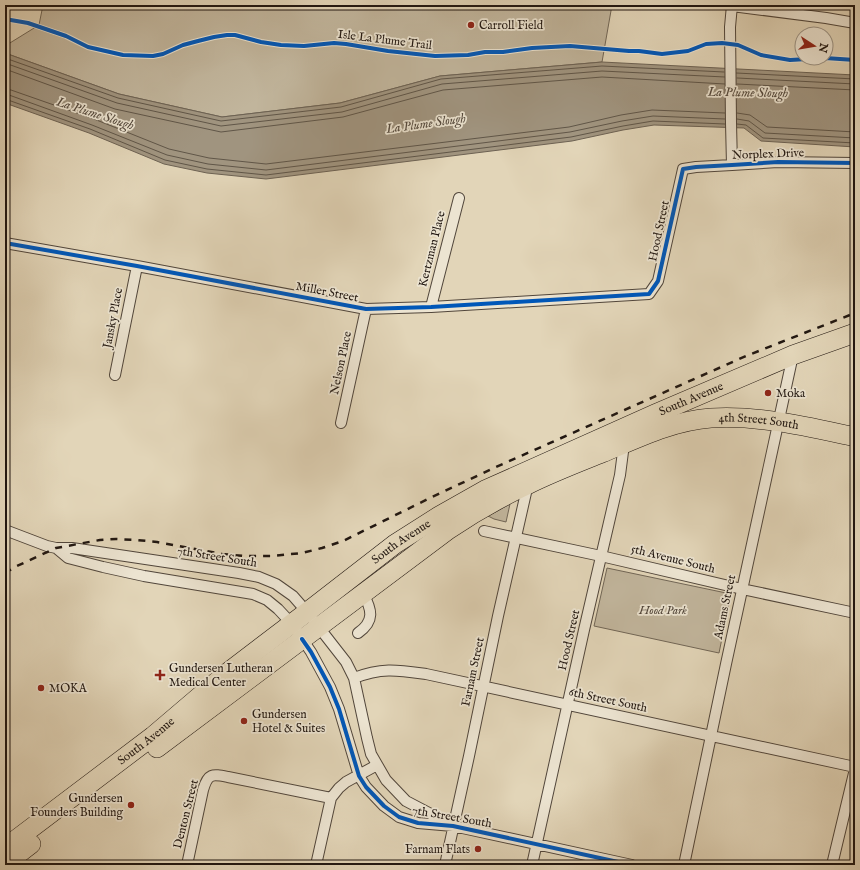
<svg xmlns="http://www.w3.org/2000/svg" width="860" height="870" font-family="'IM FELL English',serif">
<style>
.green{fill:#c1b59c;stroke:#716656}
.water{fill:#a0947f;stroke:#6d6253}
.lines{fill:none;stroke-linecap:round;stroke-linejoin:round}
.shore{stroke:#605648;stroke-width:1}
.street-casing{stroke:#51463b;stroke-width:12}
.highway-casing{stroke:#211711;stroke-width:20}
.street{stroke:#ece4d1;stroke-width:10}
.highway{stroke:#e2d5b8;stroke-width:19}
.rail{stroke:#211711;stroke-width:2.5;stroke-dasharray:7 7;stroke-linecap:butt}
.cycleway-casing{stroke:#ece4d1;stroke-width:6}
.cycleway{stroke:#0057b8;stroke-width:4}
.poi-dot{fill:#8f2418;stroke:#ece4d1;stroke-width:1.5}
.labels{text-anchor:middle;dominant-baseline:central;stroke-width:3.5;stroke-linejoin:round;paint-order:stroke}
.poi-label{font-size:12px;fill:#211711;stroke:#ece4d1;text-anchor:start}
.street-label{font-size:12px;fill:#211711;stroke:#ece4d1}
.park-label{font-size:12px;font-style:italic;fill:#51463b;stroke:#ece4d1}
.water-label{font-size:13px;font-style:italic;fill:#54493d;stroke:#ece4d1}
</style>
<rect width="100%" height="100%" fill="#e2d5b8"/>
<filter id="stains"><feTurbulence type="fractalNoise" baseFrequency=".005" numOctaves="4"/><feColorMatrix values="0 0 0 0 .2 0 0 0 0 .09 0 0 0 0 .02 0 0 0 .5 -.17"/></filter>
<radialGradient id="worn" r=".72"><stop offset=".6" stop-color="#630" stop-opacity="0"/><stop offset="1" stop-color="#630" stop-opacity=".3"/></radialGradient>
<!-- green -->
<path class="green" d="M43,5H612L602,62L440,76L340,103L222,117L119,94L5,53V46L39,25Z
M510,504L506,522L494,519L488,516Z
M607,568L731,594L719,653L594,626Z"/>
<!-- water -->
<path class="water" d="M5,53L119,94L222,117L340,103L440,76L602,62L855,75V147L761,141L744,128L654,125L623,130L572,141L266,179L207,173L164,164L89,133L5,103Z"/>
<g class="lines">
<!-- shore -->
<path class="shore" d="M5,58L118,98L221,121L341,107L441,79L602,66L724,72
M5,63L117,103L221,126L342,112L442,84L602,71L725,77
M5,69L115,109L221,132L343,117L443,90L602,77L725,84
M736,73L855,79
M737,78L855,84
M737,84L855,90
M5,89L11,90L94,119L169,149L209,158L266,164L569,127L621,115L652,110L725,113
M5,95H9L92,125L167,155L208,164L266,170L570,132L622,121L653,116L725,119
M5,100H8L90,129L165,160L207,169L266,175L571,137L623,126L653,121L725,124
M737,113L750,115L767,127L855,132
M737,119L749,121L765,133L855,138
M737,124L746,125L763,138L855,143"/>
<defs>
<path id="street" d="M732,6L826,18L855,23
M732,165L731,123L730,27L732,5
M5,243L137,266L366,309L431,307L649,294L658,281L683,169L696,167L732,165L778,162L855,163
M431,307L459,198
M115,375L137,266
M341,423L366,309
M5,530L47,546L56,548H72L239,573L259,577L276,584L293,596L307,612L346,662L354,678L367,738L371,754L386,780L406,801L448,823
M484,531L601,556L742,589L855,613
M56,548L68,558L103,567L144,576L253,594L267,600L278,609L292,624L311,652L330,687L339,709L359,776L366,787L384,806L399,817L418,823L453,826L632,865
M358,633C375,621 372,610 363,593
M354,678C382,667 398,670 426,674L855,767
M187,865L203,790C208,773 212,774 228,777L331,798
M316,865L331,798L339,788L346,782L377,765
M445,865L469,756L498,616L528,484
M532,865L584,630L620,475L624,444
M684,865L726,664L793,355
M832,865L855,769"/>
<g id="highway">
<path id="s1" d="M157,748L448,530C473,513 499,498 527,485C551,473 577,463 602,453C638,438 672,421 711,418C760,415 808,427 855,437"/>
<path id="s2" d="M5,848L153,736L227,673L315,606L395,544L439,516L485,490L655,414L793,355L855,333"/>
<path d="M5,864L31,844"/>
</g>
</defs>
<!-- street casing -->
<use href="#street" class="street-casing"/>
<!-- highway casing -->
<use href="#highway" class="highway-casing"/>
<!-- street -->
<use href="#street" class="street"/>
<!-- highway -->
<use href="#highway" class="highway"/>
<!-- rail -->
<path class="rail" d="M5,573L17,566L56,548L100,540L116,539L137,540L157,542L222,554L244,556H272L302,553L322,548L343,541L432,497L496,467L746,356L855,313"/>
<defs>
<path id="cycleway" d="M5,19L28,23L66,36L88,47L123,55L153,56L163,54L183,45L198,41L214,37L227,35H235L261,42L281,45L304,46L334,43L346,44L388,51L435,56L468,55L485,52H503L532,48L570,46L629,51H639L662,54L688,51L706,44L722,43L738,45L761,55L790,60L825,58L855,60
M5,243L137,266L366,309L431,307L649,294L658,281L683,169L696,167L732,165L778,162L855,163
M302,639L311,652L330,687L339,709L359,776L366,787L384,806L399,817L418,823L453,826L632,865"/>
</defs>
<!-- cycleway casing -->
<use href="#cycleway" class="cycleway-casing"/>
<!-- cycleway -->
<use href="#cycleway" class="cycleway"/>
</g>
<!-- markers -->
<g class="poi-dot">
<circle cx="471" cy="25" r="4"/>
<circle cx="768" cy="393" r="4"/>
<path d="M158 669h4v4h4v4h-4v4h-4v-4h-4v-4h4z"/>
<circle cx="41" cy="688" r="4"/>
<circle cx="244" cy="721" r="4"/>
<circle cx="131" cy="805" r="4"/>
<circle cx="478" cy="849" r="4"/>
</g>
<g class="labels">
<!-- poi labels -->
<g class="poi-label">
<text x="479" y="25">Carroll Field</text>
<text x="776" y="393">Moka</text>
<text x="169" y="668">Gundersen Lutheran<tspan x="169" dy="14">Medical Center</tspan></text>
<text x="49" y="688">MOKA</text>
<text x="252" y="714">Gundersen<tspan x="252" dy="14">Hotel &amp; Suites</tspan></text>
<text x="123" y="798" text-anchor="end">Gundersen<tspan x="123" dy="14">Founders Building</tspan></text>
<text x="470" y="849" text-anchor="end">Farnam Flats</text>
</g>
<!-- street labels -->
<g class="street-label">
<text transform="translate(385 40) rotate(7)">Isle La Plume Trail</text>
<text transform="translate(768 154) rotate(-2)">Norplex Drive</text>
<text transform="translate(659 231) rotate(-78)">Hood Street</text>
<text transform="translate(432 249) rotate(-76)">Kertzman Place</text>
<text transform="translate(327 292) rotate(11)">Miller Street</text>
<text transform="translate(113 318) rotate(-79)">Jansky Place</text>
<text transform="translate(341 363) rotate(-78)">Nelson Place</text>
<text stroke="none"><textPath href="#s2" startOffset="825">South Avenue</textPath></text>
<text stroke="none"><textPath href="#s1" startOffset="699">4th Street South</textPath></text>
<text stroke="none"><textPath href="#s2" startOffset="501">South Avenue</textPath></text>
<text transform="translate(217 557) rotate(9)">7th Street South</text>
<text transform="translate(673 559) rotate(14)">5th Avenue South</text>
<text transform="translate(725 607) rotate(-78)">Adams Street</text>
<text transform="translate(569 640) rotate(-77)">Hood Street</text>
<text transform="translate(473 672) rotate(-78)">Farnam Street</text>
<text transform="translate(608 700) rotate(12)">6th Street South</text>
<text stroke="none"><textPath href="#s2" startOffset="177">South Avenue</textPath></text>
<text transform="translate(186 814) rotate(-76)">Denton Street</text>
<text transform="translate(452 817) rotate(10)">7th Street South</text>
</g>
<!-- park labels -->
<g class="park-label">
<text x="663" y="610">Hood Park</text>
</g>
<!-- water labels -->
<g class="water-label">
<text transform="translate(748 93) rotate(1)">La Plume Slough</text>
<text transform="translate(95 114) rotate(18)">La Plume Slough</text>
<text transform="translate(426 124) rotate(-8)">La Plume Slough</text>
</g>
</g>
<!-- margin -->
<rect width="860" height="870" fill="none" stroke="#e2d5b8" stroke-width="20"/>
<rect x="6" y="6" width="848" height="858" fill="none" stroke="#211711" stroke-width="2"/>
<rect x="10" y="10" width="840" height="850" fill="none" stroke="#211711"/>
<!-- north arrow -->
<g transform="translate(814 46) rotate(102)"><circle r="19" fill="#ece4d1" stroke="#9b9284"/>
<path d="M0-3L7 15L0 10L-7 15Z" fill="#8f2418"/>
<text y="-6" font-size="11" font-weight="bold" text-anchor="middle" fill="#211711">N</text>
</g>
<rect width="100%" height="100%" filter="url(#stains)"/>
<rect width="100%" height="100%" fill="url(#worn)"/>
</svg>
